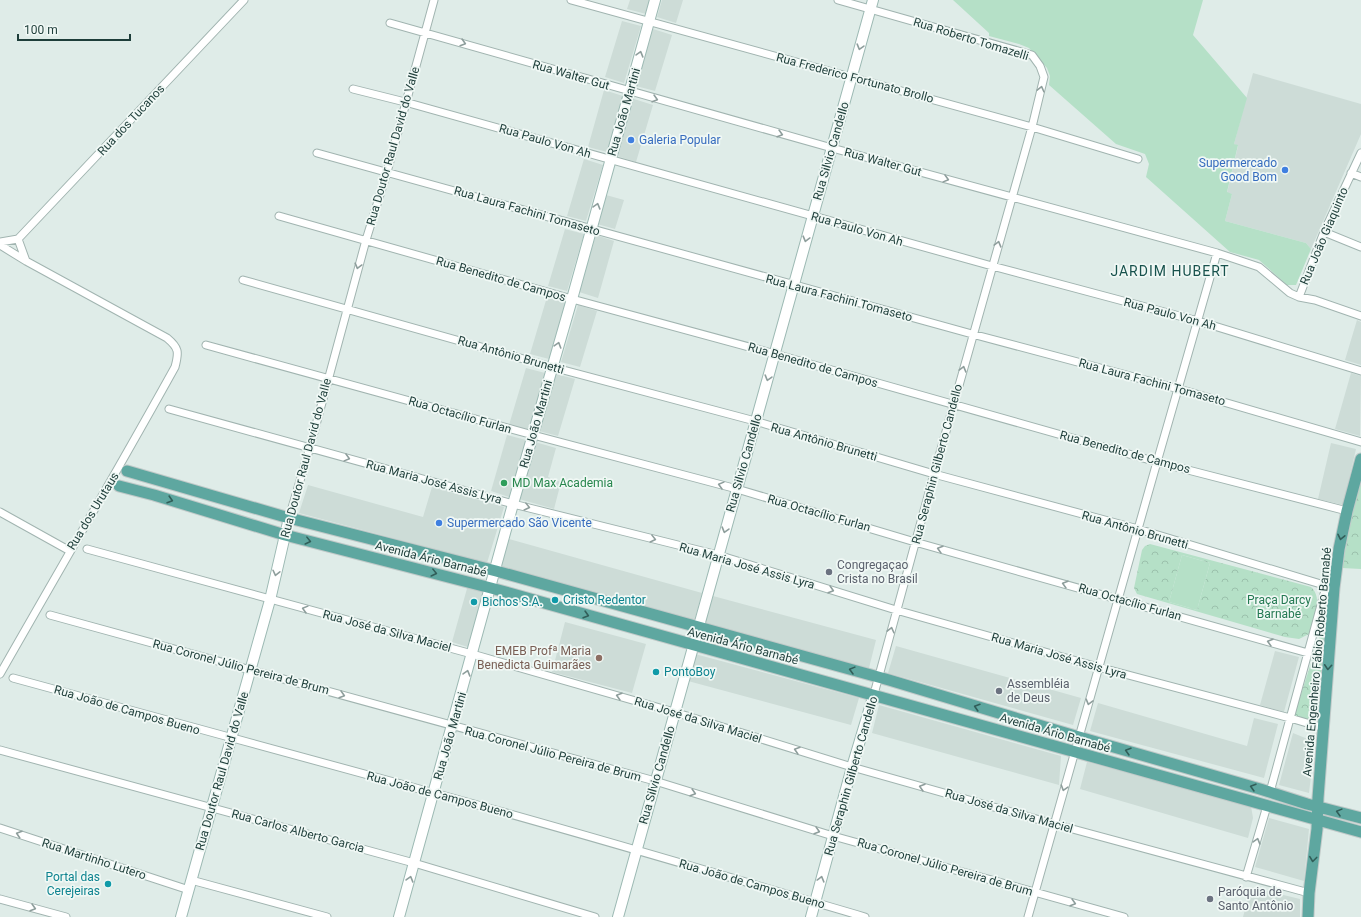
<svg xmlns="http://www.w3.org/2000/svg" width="1361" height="917" font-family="Roboto,sans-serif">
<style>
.built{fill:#cddcd7}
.grass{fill:#b5e0c7}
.park{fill:url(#park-crowns);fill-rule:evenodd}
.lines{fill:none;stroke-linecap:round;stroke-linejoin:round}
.street-casing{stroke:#a1b4b0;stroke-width:9}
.secondary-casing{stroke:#9cb9b3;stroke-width:12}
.primary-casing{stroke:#c0c9c8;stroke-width:13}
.street{stroke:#fff;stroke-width:7}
.secondary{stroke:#fff;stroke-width:10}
.primary{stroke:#5ea7a0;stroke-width:11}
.oneway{stroke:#8e9e9c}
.oneway2{stroke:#315e59}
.shop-dot{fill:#3f7fe0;stroke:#f0f8f5;stroke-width:1.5}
.leisure-dot{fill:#2e9e5b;stroke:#f0f8f5;stroke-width:1.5}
.worship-dot{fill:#6b7280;stroke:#f0f8f5;stroke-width:1.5}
.culture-dot{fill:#0f9aa8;stroke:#f0f8f5;stroke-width:1.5}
.education-dot{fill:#8d6e63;stroke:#f0f8f5;stroke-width:1.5}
.labels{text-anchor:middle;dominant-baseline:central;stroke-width:3.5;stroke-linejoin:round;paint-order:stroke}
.street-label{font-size:12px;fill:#1e3e3a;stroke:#f0f8f5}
.shop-label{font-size:12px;fill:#366cbe;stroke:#f0f8f5;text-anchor:start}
.leisure-label{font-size:12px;fill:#27864d;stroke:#f0f8f5;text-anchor:start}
.worship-label{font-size:12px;fill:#5b616d;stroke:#f0f8f5;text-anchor:start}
.culture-label{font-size:12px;fill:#0d838f;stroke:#f0f8f5;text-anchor:start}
.park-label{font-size:12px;fill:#237952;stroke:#f0f8f5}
.education-label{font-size:12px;fill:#785e54;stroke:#f0f8f5;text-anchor:end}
.quarter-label{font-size:14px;letter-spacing:1px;fill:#18524d;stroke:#f0f8f5}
</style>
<defs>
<pattern id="park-crowns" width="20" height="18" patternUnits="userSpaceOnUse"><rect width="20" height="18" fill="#b5e0c7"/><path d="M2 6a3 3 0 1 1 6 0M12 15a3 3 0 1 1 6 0" fill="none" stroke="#9bc1ac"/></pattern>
</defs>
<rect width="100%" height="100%" fill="#dfece8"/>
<!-- built -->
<path class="built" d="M630,0H650L646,14L627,9Z
M662,0H683L676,23L657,17Z
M622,21L641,26L624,83L605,77Z
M653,29L672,35L655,91L636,86Z
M1253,73L1361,104V134L1311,249L1306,243L1225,221L1232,194L1227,193L1238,146L1234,144Z
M604,90L623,96L607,152L588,147Z
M634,99L653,105L636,162L617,156Z
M584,159L603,165L586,221L567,216Z
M606,195L624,200L615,229L597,224Z
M565,229L584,234L567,291L548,286Z
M596,235L614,241L598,298L579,292Z
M547,297L566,303L549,359L530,354Z
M578,305L597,311L580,367L561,362Z
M1357,320L1361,322V365L1345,360Z
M526,368L545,373L529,430L509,425Z
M1351,373L1361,376L1360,436L1335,429Z
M556,374L575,379L558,436L539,431Z
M507,435L526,440L509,497L491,491Z
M535,442L556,448L548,477L561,482L554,509L519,499Z
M1331,443L1356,449L1343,505L1318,499Z
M308,485L423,517L432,487L504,507L487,563L299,513Z
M509,539L702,593L694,622L501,568Z
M468,585L487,591L471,648L452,642Z
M713,596L876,640L869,668L705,624Z
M565,622L646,644L632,693L552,672Z
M896,646L1081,698L1073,725L888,673Z
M1275,651L1299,657L1284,712L1260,705Z
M695,654L859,698L851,725L688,681Z
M1098,703L1247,746L1254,718L1278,724L1264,778L1090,731Z
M879,705L1061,756L1059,785L872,733Z
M1293,733L1315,742L1309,793L1279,785Z
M1087,762L1251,806L1253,818L1248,838L1080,789Z
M1269,818L1309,829L1304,881L1255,867Z
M1251,887L1300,899V917H1243Z"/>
<!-- grass -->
<path class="grass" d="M953,0H1203L1193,35L1247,98L1234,144L1238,145L1227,192L1232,194L1225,221L1306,243L1311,249L1296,285H1287L1259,260L1230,252L1146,177L1149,164L1145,154L1116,144L1049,85L1050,76L1047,68L1029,48L1019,44L989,36V33Z
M1182,555L1210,563L1197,610L1169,602Z"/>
<!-- park -->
<path class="park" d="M1361,475V569L1342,568L1353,505Z
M1150,544L1311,587C1324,599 1313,619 1309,634L1299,639L1285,637L1137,594L1134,588L1142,550L1145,546ZM1182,555L1210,563L1197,610L1169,602Z
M1328,610L1320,724L1294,716Z"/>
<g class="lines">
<defs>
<path id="street" d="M571,0L1032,127L1138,159
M838,0L1032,55L1040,66L1044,77L1032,127L934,474L874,694
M390,23L832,148L1217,253L1259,267L1290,293L1299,297L1315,300L1361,316
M353,89L405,102L992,266L1198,321L1361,371
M317,153L972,334L1179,389L1361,442
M1351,173L1361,177
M279,216L572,299L775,354L1157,462L1347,511
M1324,232L1361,247
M18,239L26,261
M0,242L18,239L244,0
M0,245L26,261L167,338C179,348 179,352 175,367C118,470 58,572 0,674
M243,280L552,367L755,421L934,474L1138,529L1334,588
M1299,297L1324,232L1361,153
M206,345L533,435L737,489L915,542L1308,653
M169,409L513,504L718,555L896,610L1098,667L1290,718L1324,728
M0,512L70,551
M289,518L310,447L366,240L387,172L434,0
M87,549L472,654L674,712L852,767L1054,824L1309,893
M50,615L655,781L833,836L1124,917
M13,678C153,717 294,754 434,793C578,832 721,875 865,917
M0,750L414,863L595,917
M1270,792L1324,594L1334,588
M0,828L189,890
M1246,877L1267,806
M191,880L327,917
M0,899L66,917
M1028,917L1157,462L1217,253"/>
<path id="secondary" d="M181,917L270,600L289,518
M399,917L513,504L572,299L655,0
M618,917L873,0
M811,917L852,767L874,694"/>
<path id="primary" d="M127,471L289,518L496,571L889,680L1072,735L1260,789L1307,804L1361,818
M119,486L154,495L285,535L491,588L1361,832
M1308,917L1309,893L1317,829L1318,798L1334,588L1339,549L1347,511L1361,459"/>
</defs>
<!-- street casing -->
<use href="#street" class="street-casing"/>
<!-- secondary casing -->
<use href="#secondary" class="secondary-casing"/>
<!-- primary casing -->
<use href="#primary" class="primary-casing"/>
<!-- street -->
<use href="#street" class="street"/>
<!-- secondary -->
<use href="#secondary" class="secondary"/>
<!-- primary -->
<use href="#primary" class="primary"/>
</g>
<!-- one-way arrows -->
<defs><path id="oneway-chevron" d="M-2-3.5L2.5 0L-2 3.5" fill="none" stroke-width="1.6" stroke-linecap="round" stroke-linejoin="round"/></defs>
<g class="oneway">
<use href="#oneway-chevron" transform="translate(463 43) rotate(16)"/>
<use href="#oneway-chevron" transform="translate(860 47) rotate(106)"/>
<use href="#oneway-chevron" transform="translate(640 54) rotate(-74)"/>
<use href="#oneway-chevron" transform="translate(1041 89) rotate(-76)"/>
<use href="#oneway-chevron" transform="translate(655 99) rotate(16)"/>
<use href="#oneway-chevron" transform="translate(780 134) rotate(16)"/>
<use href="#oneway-chevron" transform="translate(946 179) rotate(15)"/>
<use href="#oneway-chevron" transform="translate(597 206) rotate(-74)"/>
<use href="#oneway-chevron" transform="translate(806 239) rotate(105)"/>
<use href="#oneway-chevron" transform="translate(998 244) rotate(-75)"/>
<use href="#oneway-chevron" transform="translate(358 266) rotate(105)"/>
<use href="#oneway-chevron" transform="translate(558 345) rotate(-73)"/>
<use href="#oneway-chevron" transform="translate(963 369) rotate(-75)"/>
<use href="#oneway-chevron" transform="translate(768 378) rotate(106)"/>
<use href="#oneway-chevron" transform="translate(347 458) rotate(15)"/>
<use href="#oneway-chevron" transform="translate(721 485) rotate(-165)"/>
<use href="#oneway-chevron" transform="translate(527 507) rotate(14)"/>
<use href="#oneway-chevron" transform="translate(725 530) rotate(106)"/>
<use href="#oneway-chevron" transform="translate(653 539) rotate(14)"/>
<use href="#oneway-chevron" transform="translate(940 549) rotate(-164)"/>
<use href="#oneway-chevron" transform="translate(276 573) rotate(103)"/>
<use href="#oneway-chevron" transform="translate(1065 584) rotate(-164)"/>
<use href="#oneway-chevron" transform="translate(831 590) rotate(17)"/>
<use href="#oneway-chevron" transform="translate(305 609) rotate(-165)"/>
<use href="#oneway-chevron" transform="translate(891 630) rotate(-76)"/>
<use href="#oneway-chevron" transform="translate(1270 642) rotate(-164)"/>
<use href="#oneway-chevron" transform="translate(467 673) rotate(-74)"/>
<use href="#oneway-chevron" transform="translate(342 695) rotate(16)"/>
<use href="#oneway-chevron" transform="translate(619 696) rotate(-164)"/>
<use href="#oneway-chevron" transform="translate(1089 702) rotate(105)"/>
<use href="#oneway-chevron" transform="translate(797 750) rotate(-163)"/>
<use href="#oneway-chevron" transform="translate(922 787) rotate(-164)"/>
<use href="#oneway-chevron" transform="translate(1064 788) rotate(107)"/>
<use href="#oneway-chevron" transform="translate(693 793) rotate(17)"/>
<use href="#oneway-chevron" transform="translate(817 831) rotate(17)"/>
<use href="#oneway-chevron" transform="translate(19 834) rotate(-162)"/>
<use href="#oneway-chevron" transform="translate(1257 841) rotate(-74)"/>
<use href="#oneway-chevron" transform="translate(410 879) rotate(-74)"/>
<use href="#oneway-chevron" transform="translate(821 879) rotate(-75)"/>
<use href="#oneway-chevron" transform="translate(1073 903) rotate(16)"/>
<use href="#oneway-chevron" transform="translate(33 908) rotate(16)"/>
</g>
<g class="oneway2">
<use href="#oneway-chevron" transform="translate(170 500) rotate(17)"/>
<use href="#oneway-chevron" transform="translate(1341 537) rotate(102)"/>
<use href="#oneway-chevron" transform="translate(308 541) rotate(14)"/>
<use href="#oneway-chevron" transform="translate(434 573) rotate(14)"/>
<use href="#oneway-chevron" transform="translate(586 615) rotate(16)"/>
<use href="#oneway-chevron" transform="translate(1328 667) rotate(94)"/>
<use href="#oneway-chevron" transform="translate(852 670) rotate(-165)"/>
<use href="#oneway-chevron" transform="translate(977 707) rotate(-163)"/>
<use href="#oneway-chevron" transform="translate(1128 751) rotate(-164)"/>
<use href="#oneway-chevron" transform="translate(1253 787) rotate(-164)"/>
<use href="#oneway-chevron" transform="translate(1339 812) rotate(-165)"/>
<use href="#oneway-chevron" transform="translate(1313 859) rotate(97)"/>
</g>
<!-- markers -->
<g class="shop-dot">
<circle cx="631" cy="140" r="4"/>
<circle cx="1285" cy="170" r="4"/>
<circle cx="439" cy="523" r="4"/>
</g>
<circle class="leisure-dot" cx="504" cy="483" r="4"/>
<g class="worship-dot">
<circle cx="829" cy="572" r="4"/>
<circle cx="999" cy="691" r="4"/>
<circle cx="1210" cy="899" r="4"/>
</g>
<g class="culture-dot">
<circle cx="555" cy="600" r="4"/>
<circle cx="474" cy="602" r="4"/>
<circle cx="656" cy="672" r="4"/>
<circle cx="108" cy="884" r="4"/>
</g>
<circle class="education-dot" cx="599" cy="658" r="4"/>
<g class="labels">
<!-- street labels -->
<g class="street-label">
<text transform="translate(971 39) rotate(17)">Rua Roberto Tomazelli</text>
<text transform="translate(571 75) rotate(16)">Rua Walter Gut</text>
<text transform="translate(855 78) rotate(15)">Rua Frederico Fortunato Brollo</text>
<text transform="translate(624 112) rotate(-74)">Rua João Martini</text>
<text transform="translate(131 120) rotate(-47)">Rua dos Tucanos</text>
<text transform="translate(545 141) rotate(16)">Rua Paulo Von Ah</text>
<text transform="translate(393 146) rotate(-74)">Rua Doutor Raul David do Valle</text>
<text transform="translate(831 151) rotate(-74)">Rua Silvio Candello</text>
<text transform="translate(883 162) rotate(15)">Rua Walter Gut</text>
<text transform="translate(527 211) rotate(16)">Rua Laura Fachini Tomaseto</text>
<text transform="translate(857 229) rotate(16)">Rua Paulo Von Ah</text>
<text transform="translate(1324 236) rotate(-67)">Rua João Giaquinto</text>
<text transform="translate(501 279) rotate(16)">Rua Benedito de Campos</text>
<text transform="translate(839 298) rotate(15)">Rua Laura Fachini Tomaseto</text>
<text transform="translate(1170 314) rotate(15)">Rua Paulo Von Ah</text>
<text transform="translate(511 355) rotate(16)">Rua Antônio Brunetti</text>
<text transform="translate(813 365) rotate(16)">Rua Benedito de Campos</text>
<text transform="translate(1152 382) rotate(15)">Rua Laura Fachini Tomaseto</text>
<text transform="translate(460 415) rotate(16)">Rua Octacílio Furlan</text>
<text transform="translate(536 424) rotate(-74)">Rua João Martini</text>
<text transform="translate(824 442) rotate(16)">Rua Antônio Brunetti</text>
<text transform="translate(1125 452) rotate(15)">Rua Benedito de Campos</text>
<text transform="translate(306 458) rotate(-75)">Rua Doutor Raul David do Valle</text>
<text transform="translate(744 463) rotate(-74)">Rua Silvio Candello</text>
<text transform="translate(937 464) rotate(-75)">Rua Seraphin Gilberto Candello</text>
<text transform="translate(434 482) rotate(15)">Rua Maria José Assis Lyra</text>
<text transform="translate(93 511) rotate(-59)">Rua dos Urutaus</text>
<text transform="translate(819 513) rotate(16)">Rua Octacílio Furlan</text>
<text transform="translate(1135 530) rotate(16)">Rua Antônio Brunetti</text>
<text transform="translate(431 559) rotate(14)">Avenida Ário Barnabé</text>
<text transform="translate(747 566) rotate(16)">Rua Maria José Assis Lyra</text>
<text transform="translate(1130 602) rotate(16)">Rua Octacílio Furlan</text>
<text transform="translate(387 631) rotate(15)">Rua José da Silva Maciel</text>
<text transform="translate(743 646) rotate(15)">Avenida Ário Barnabé</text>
<text transform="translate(1059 656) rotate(16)">Rua Maria José Assis Lyra</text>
<text transform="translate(1317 662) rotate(-85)">Avenida Engenheiro Fábio Roberto Barnabé</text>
<text transform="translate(241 667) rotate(15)">Rua Coronel Júlio Pereira de Brum</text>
<text transform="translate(127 710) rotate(16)">Rua João de Campos Bueno</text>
<text transform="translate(698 720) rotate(17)">Rua José da Silva Maciel</text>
<text transform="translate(1055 733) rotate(16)">Avenida Ário Barnabé</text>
<text transform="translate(450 736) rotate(-74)">Rua João Martini</text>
<text transform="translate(553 754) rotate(15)">Rua Coronel Júlio Pereira de Brum</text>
<text transform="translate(222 771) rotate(-74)">Rua Doutor Raul David do Valle</text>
<text transform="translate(657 775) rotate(-74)">Rua Silvio Candello</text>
<text transform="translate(851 776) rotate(-74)">Rua Seraphin Gilberto Candello</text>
<text transform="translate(440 795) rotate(15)">Rua João de Campos Bueno</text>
<text transform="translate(1009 811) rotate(16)">Rua José da Silva Maciel</text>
<text transform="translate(298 831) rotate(15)">Rua Carlos Alberto Garcia</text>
<text transform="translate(94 859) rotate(18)">Rua Martinho Lutero</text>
<text transform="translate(945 867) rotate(16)">Rua Coronel Júlio Pereira de Brum</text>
<text transform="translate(752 884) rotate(16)">Rua João de Campos Bueno</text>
</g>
<!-- shop labels -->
<g class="shop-label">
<text x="639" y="140">Galeria Popular</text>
<text x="1277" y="163" text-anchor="end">Supermercado<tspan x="1277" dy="14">Good Bom</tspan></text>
<text x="447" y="523">Supermercado São Vicente</text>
</g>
<!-- leisure labels -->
<g class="leisure-label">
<text x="512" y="483">MD Max Academia</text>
</g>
<!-- worship labels -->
<g class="worship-label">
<text x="837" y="565">Congregaçao<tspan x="837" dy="14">Crista no Brasil</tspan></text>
<text x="1007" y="684">Assembléia<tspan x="1007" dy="14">de Deus</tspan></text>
<text x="1218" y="892">Paróquia de<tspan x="1218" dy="14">Santo Antônio</tspan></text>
</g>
<!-- culture labels -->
<g class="culture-label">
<text x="563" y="600">Cristo Redentor</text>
<text x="482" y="602">Bichos S.A.</text>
<text x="664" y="672">PontoBoy</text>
<text x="100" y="877" text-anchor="end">Portal das<tspan x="100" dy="14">Cerejeiras</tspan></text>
</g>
<!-- park labels -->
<g class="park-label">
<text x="1279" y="600">Praça Darcy<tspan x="1279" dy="14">Barnabé</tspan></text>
</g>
<!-- education labels -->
<g class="education-label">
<text x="591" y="651">EMEB Profª Maria<tspan x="591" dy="14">Benedicta Guimarães</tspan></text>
</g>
<!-- quarter labels -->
<g class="quarter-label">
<text x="1170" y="271">JARDIM HUBERT</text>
</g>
</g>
<!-- scale -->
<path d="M18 34v6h112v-6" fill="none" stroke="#1e3e3a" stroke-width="2"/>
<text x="24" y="34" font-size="12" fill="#1e3e3a" stroke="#f0f8f5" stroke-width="3" paint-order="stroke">100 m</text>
</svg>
